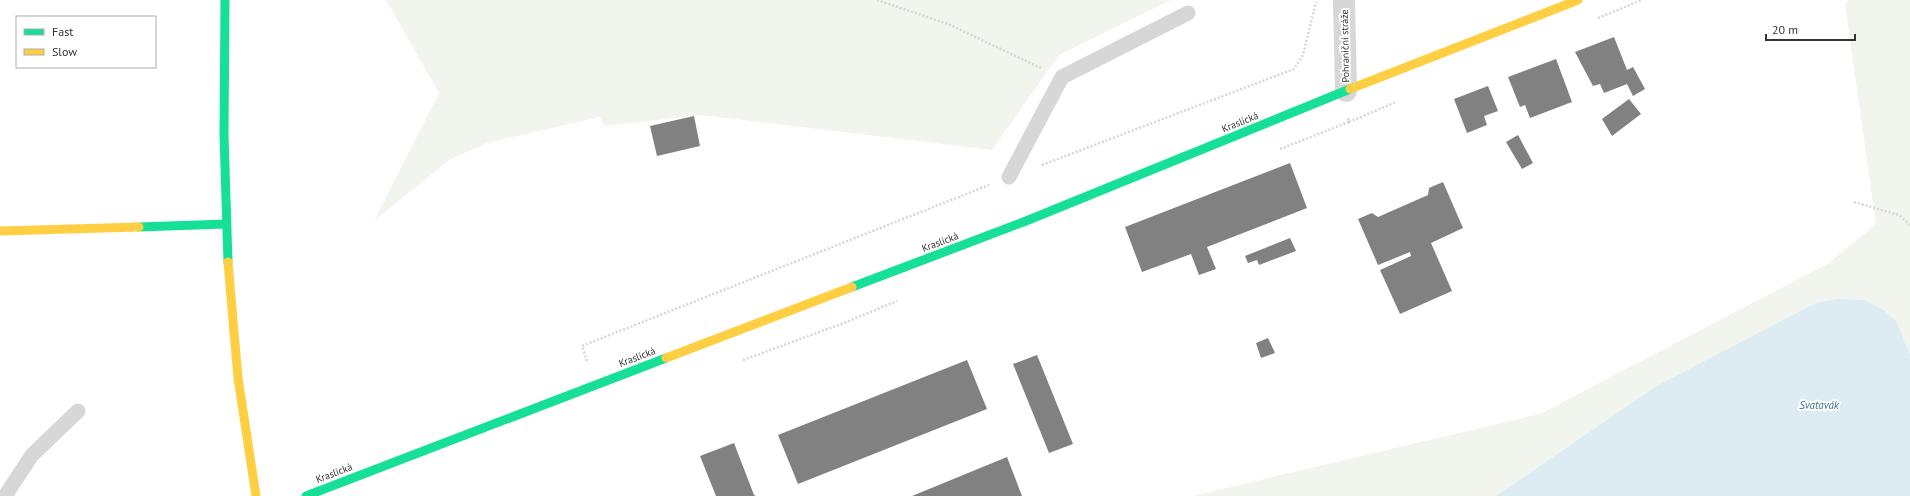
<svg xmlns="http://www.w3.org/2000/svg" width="1910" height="496" font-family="'PT Sans',sans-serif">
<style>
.green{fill:#f1f5ed}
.water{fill:#ddebf3}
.building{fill:#818181}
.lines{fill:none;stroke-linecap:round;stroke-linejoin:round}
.path{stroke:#d6d6d6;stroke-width:2.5;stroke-dasharray:2 2;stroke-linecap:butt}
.lane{stroke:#d7d7d7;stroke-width:15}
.street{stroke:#d7d7d7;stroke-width:22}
.fast{stroke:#16e098;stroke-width:9}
.slow{stroke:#ffcf43;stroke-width:9}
.labels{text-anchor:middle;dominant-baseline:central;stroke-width:4;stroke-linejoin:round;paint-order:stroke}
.street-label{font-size:10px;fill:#333;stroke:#fff}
.water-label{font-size:11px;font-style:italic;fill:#3f7597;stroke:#fff}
</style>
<rect width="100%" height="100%" fill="#fff"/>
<!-- green -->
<path class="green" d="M386,0H1171L1059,55L992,150L701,115L604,126L600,117L487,143L449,160L374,221L439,93Z
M1849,0H1910V354L1896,321L1655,387L1496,496H1192L1540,414L1829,263L1876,224L1845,5Z"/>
<!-- water -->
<path class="water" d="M1837,299L1864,300L1882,309L1896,321L1910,354V496H1496L1655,387L1816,303Z"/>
<!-- building -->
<path class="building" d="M1614,37L1627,70L1633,67L1645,89L1633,96L1627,84L1604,93L1600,84L1593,86L1575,52Z
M1556,59L1572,102L1530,118L1525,105L1520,107L1508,77Z
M1488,86L1498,111L1484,116L1487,125L1467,133L1454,99Z
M1629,99L1641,114L1612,136L1602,119Z
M694,116L700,146L657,156L650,126Z
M1518,135L1533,163L1522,169L1506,142Z
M1290,163L1307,208L1207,247L1216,269L1199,275L1191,254L1142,272L1125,227Z
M1443,182L1463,228L1431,243L1452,291L1400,314L1380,270L1411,256L1410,252L1378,265L1358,219L1372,213L1378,217L1428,195L1429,188Z
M1290,238L1296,251L1259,265L1257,260L1248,263L1245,256Z
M1268,338L1275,353L1261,358L1256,343Z
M1037,355L1073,444L1049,453L1013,364Z
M967,360L987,409L798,484L778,435Z
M734,443L754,495L756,496H716L700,456Z
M1007,457L1022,496H912Z"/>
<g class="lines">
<!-- path -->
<path class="path" d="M877,0L948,24L1041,68
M1598,18L1642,0
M1349,122L1396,102
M1280,149L1349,122L1348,118
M1042,165L1294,69L1303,55L1316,2
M1854,202L1899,215L1910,225
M743,360L844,323L897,301
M587,361L582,346L989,185"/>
<!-- lane -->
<path class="lane" d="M1009,177L1062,77L1188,13
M5,496L32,455L78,411"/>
<!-- street -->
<path class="street" d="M1344,0L1346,91"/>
<!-- fast -->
<path class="fast" d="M225,0L224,135L228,262
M139,227L226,224
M852,287L1026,221L1350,89
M306,496L666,358"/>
<!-- slow -->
<path class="slow" d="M1350,89L1578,0
M0,231L139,227
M228,262L238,378L256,496
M666,358L852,287"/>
</g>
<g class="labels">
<!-- street labels -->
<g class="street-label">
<text transform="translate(1345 46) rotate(-91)">Pohraniční stráže</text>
<text transform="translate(1240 122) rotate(-22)">Kraslická</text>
<text transform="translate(940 242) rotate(-21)">Kraslická</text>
<text transform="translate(637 357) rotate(-21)">Kraslická</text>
<text transform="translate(334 473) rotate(-21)">Kraslická</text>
</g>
<!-- water labels -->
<g class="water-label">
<text x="1819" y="405">Svatavák</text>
</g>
</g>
<!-- legend -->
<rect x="16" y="16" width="140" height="52" fill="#ffffff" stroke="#adadad"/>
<rect x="24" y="29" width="20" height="6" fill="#16e098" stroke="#adadad"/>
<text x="52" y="36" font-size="12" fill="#333333">Fast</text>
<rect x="24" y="49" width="20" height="6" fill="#ffcf43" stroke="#adadad"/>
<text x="52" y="56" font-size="12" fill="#333333">Slow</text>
<!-- scale -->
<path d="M1766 34v6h89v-6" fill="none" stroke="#333333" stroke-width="2"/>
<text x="1772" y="34" font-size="12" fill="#333333" stroke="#ffffff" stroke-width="3" paint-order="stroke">20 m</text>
</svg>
